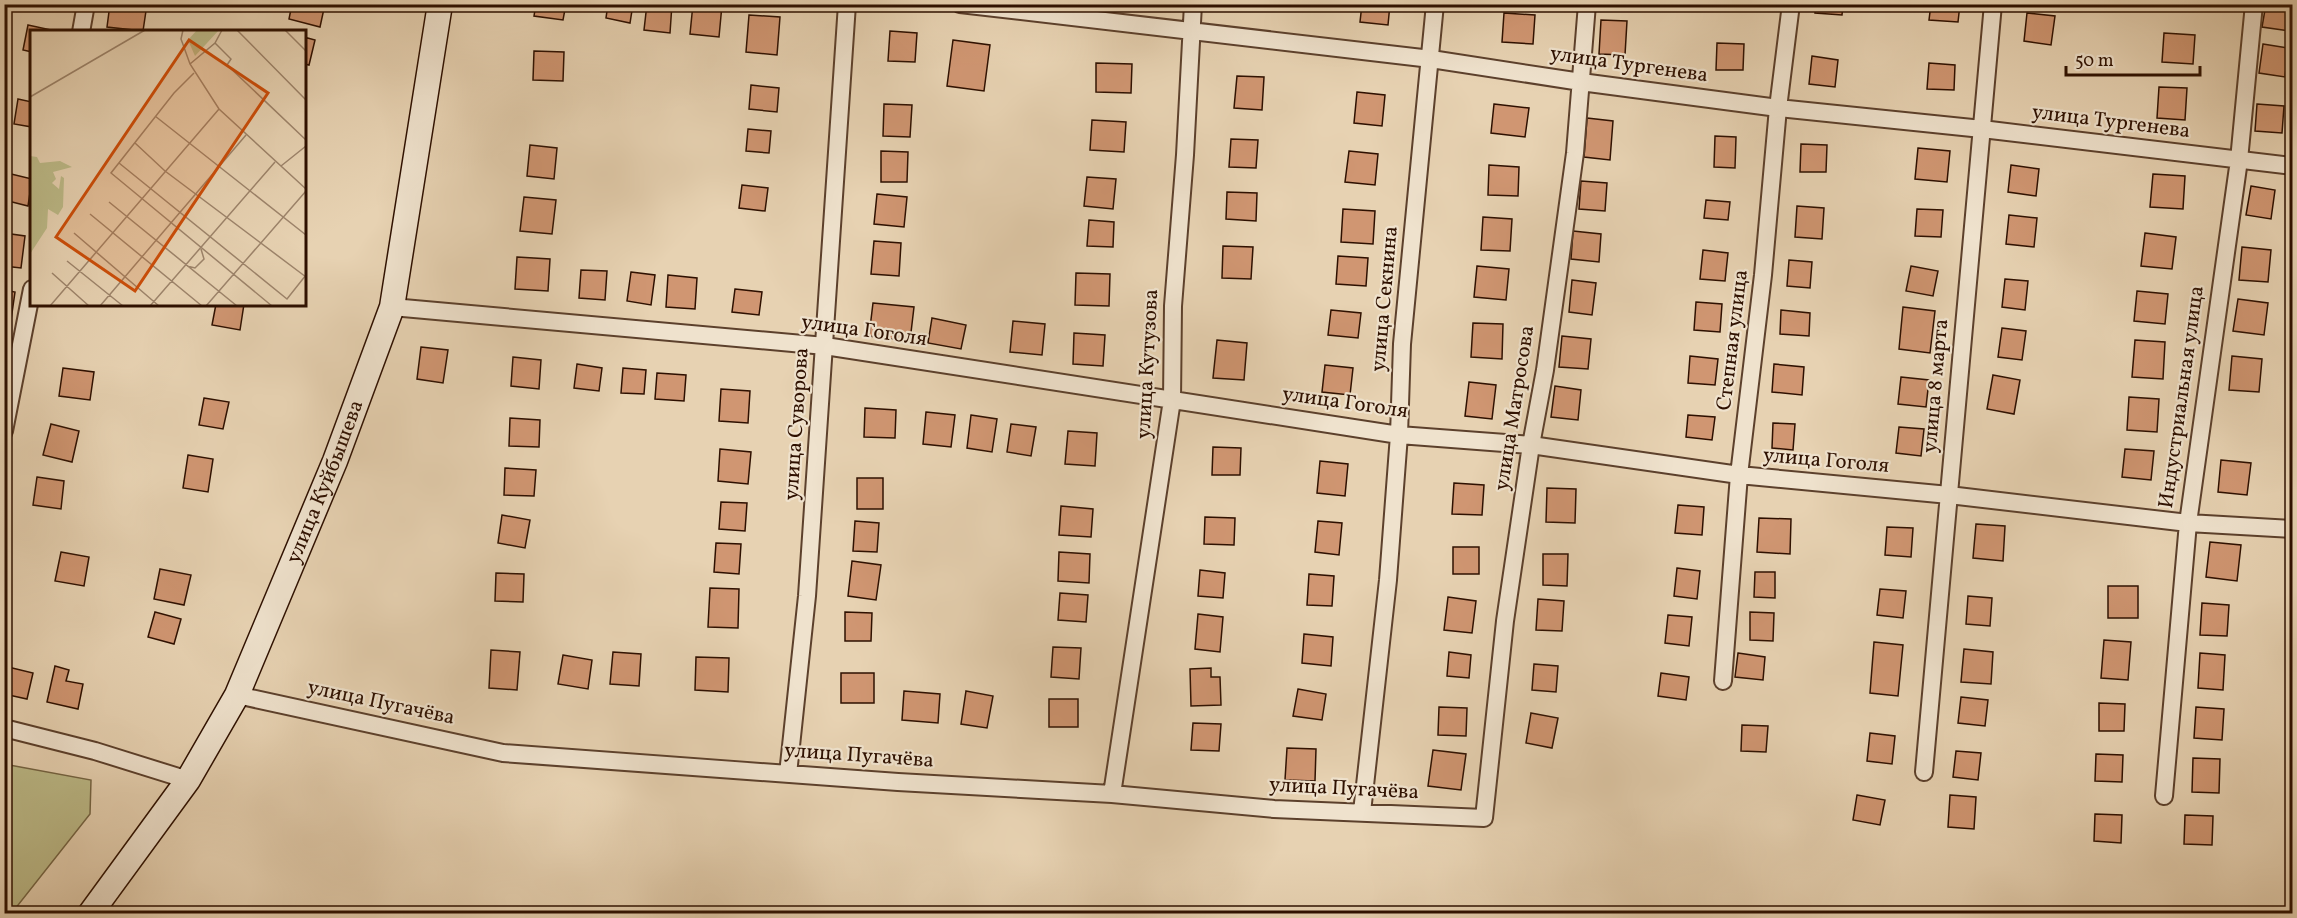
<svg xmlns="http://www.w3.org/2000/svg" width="2297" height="918" font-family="Vollkorn,serif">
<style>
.green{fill:#bcba88;stroke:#756544;stroke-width:1.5}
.building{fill:#d09672;stroke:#2e1000;stroke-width:1.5}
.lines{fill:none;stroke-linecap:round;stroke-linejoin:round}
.minor-casing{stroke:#5c402c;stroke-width:20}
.secondary-casing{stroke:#2e1000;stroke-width:27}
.minor{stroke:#efe2cd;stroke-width:16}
.secondary{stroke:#efe2cd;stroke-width:24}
.labels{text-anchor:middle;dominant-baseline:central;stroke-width:4.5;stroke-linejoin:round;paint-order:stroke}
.street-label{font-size:21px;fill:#2e1000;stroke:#efe2cd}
.inset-road{fill:none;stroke:#9d846b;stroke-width:1.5}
.view{fill:#cc4e0a;fill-opacity:0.15;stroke:#cc4e0a;stroke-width:3}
.inset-edge{fill:none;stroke:#2e1000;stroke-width:3}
</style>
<rect width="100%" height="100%" fill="#e7d2b2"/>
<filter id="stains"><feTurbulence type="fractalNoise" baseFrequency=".00333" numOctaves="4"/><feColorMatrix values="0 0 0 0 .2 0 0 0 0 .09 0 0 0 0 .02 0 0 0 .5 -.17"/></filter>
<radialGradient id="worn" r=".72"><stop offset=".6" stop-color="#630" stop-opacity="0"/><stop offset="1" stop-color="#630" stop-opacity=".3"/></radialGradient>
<!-- green -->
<path class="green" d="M4,764L91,780L90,814L11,914L4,913Z"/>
<!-- building -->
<path class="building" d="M110,4H147L143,31L107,27Z
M292,4H325L320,27L289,19Z
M536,4H566L563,20L534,16Z
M608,4H633L630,23L606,18Z
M647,4H672L670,33L644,30Z
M693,4L722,5L719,37L690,34Z
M1362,4H1390L1388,25L1360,22Z
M1598,4H1626V8H1598Z
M1816,4H1843L1842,15L1815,13Z
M1931,4H1960L1958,22L1929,20Z
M2266,4H2292L2290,31L2262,27Z
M1504,13L1535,15L1533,44L1502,42Z
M2027,13L2055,16L2051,45L2024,41Z
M749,15L780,17L777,55L746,52Z
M1601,20L1627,21L1625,55L1599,54Z
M28,25L56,31V32H32V52L23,50Z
M890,31L917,33L915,62L888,61Z
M2164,33L2195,35L2193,64L2162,62Z
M304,37L315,40L309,65L304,64Z
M953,40L990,45L984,91L947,86Z
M1717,43L1744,44L1743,70H1716Z
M2263,44L2288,48L2285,77L2259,73Z
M534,51L564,52L563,81L533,80Z
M1812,56L1838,60L1835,87L1809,84Z
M1096,63L1132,64L1131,93L1096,92Z
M1929,63L1955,65L1954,90L1927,89Z
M1237,76L1264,77L1262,110L1234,108Z
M751,85L779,88L777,112L749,109Z
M2159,87L2187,88L2185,120L2157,118Z
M1357,92L1385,95L1382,126L1354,123Z
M18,99L32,102V127L14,124Z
M884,104L912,105L910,137L883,136Z
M1494,104L1529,108L1525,137L1491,133Z
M2257,104L2284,106L2282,133L2255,131Z
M1587,118L1613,121L1610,160L1584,157Z
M1092,120L1126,122L1124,152L1090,150Z
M748,129L771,131L769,153L746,151Z
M1715,136L1736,137L1735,168L1714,167Z
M1231,139L1258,140L1256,168L1229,167Z
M1801,144L1827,145L1826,172H1800Z
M530,145L557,148L554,179L527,176Z
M1918,148L1950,151L1947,182L1915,179Z
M881,151L908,152L907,182H881Z
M1349,151L1378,154L1375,185L1345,182Z
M1489,165L1519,167L1518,196L1488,195Z
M2011,165L2039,169L2036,196L2008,192Z
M7,173L32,179L28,206L4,200Z
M2153,174L2185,176L2183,209L2150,207Z
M1087,177L1116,179L1113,209L1084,206Z
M1581,181L1607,183L1605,211L1579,209Z
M742,185L768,188L765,211L739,208Z
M2251,186L2275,190L2271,219L2246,215Z
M1227,192L1257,193L1256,221L1226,219Z
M877,194L907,197L904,227L874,224Z
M524,197L556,200L552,234L520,231Z
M1706,200L1730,202L1728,220L1704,218Z
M1797,206L1824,208L1822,239L1795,237Z
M1343,209L1375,211L1373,244L1341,242Z
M1917,209L1943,210L1941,237L1915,236Z
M2009,215L2037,218L2034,247L2006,244Z
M1483,217L1512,219L1510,251L1481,250Z
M1089,220L1114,222L1113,247L1087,246Z
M1573,231L1601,234L1599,262L1571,259Z
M4,233L25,236L21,268L4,266Z
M2145,233L2176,237L2172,269L2141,266Z
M874,241L901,243L899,276L871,274Z
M1223,246L1253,247L1251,279L1222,278Z
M2242,247L2271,250L2268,282L2239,280Z
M1703,250L1728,253L1725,281L1700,279Z
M1338,256L1368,258L1366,286L1336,284Z
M517,257L550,259L548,291L515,289Z
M1789,260L1812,262L1810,288L1787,286Z
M1477,266L1509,269L1506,300L1474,297Z
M1911,266L1938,271L1933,296L1906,291Z
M581,270L607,271L605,300L579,298Z
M631,272L655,275L651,305L627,301Z
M1076,273L1110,274L1109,306L1075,305Z
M668,275L697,278L695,309L666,307Z
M2005,279L2028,281L2025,310L2002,307Z
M1572,280L1596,283L1592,315L1569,312Z
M735,289L762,292L759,315L732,312Z
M4,290L15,292L11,320L4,319Z
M2137,291L2168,294L2165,324L2134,321Z
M2238,299L2268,303L2264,335L2233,331Z
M1696,302L1722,304L1720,332L1694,330Z
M873,303L914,307L910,341L869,336Z
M216,304H244L240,330L212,325Z
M1903,307L1935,311L1930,353L1899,349Z
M1331,310L1361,313L1358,338L1328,335Z
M1781,310L1810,313L1809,336L1780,334Z
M932,318L966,325L961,349L928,343Z
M1013,321L1045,324L1042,355L1010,352Z
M1473,323L1503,324L1502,359L1471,357Z
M2002,328L2026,331L2022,360L1998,357Z
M1074,333L1105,335L1103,366L1073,364Z
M1562,336L1591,339L1588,369L1559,367Z
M1217,340L1247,343L1244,380L1213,378Z
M2135,340L2165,342L2163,379L2132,377Z
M421,347L448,350L443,383L417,379Z
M1690,356L1718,359L1715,385L1688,383Z
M2232,356L2262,359L2259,392L2229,390Z
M513,357L541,360L539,389L511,386Z
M577,364L602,368L599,391L574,388Z
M1774,364L1804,367L1802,395L1772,392Z
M1325,365L1353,368L1350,395L1322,392Z
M63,368L94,372L90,400L59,396Z
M623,368L646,370L644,394L621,393Z
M657,373L686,375L684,401L655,399Z
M1993,375L2020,380L2014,414L1987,409Z
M1901,377L1929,380L1926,407L1898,404Z
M1469,382L1496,385L1492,419L1465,416Z
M1555,386L1581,390L1578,420L1551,417Z
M721,389L750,391L748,423L719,421Z
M2129,397L2159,399L2157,432L2127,430Z
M204,398L229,402L223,429L199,425Z
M865,408L896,410L895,438L864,437Z
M926,412L955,415L951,447L923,444Z
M971,415L997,419L992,452L967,448Z
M1688,415L1715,417L1712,440L1686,437Z
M510,418L540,420L539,447L509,446Z
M1773,423L1795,424L1793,450L1772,448Z
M51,424L79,431L72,462L43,455Z
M1011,424L1036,427L1031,456L1007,452Z
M1899,427L1924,429L1921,456L1896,453Z
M1068,431L1097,433L1095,466L1065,464Z
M1213,447L1241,448L1240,475H1212Z
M720,449L751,452L748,484L718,481Z
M2125,449L2154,451L2151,480L2122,477Z
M188,455L213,459L208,492L183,488Z
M2221,460L2251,463L2247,495L2218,492Z
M1320,461L1348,464L1345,496L1317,493Z
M505,468L536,470L534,496L504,495Z
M37,477L64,481L61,509L33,505Z
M857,478H883V509H857Z
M1454,483L1484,485L1482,515L1452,514Z
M1547,488L1576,489L1575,523L1546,522Z
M721,502L747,503L745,531L719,529Z
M1678,505L1704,507L1702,535L1675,533Z
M1061,506L1093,509L1091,537L1059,535Z
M502,515L530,520L525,548L498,543Z
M1205,517L1235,518L1234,545L1204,544Z
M1759,518L1791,519L1790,554L1757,552Z
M855,521L879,523L877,552L853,551Z
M1318,521L1342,523L1339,555L1315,552Z
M1976,524L2005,526L2003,561L1973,558Z
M1887,527L1913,528L1911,557L1885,555Z
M2210,542L2241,545L2237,581L2206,577Z
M716,543L741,544L739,574L714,572Z
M1453,547H1479V574H1453Z
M61,552L89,557L84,586L55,581Z
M1059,552L1090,554L1089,583L1058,581Z
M1543,554H1568L1567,586L1543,585Z
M852,561L881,565L876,600L848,596Z
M1677,568L1700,571L1697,599L1674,596Z
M160,569L191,575L184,605L154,599Z
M1200,570L1225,573L1223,598L1198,596Z
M1755,572H1775V598L1754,597Z
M496,573L524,574L523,602L495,601Z
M1309,574L1334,576L1332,606L1307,605Z
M2108,586H2138V618H2108Z
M710,588L739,589L738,628L708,627Z
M1880,589L1906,591L1903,618L1877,615Z
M1060,593L1088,595L1086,622L1058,620Z
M1968,596L1992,598L1990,626L1966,624Z
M1448,597L1476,601L1472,633L1444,630Z
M1538,599L1564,601L1562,631L1536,630Z
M2202,603L2229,605L2227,636L2200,635Z
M155,612L181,619L174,644L148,637Z
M845,612L872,613L871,641H845Z
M1750,612L1774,613L1773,641L1750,640Z
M1198,614L1223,617L1220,652L1195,649Z
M1668,615L1692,617L1689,646L1665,643Z
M1304,634L1333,637L1331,666L1302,663Z
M2104,640L2131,642L2128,680L2101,678Z
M1874,642L1903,645L1898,696L1870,693Z
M1053,647L1081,648L1079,679L1051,677Z
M1964,649L1993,652L1991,684L1961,682Z
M491,650L520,652L517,690L489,688Z
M613,652L641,654L639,686L610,684Z
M1449,652L1471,655L1469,678L1447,676Z
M1738,653L1765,657L1763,680L1735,677Z
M2200,653L2225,655L2223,690L2198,688Z
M563,655L592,660L588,689L558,684Z
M696,657L729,658L728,692L695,690Z
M1534,664L1558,666L1556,692L1532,690Z
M4,666L33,673L27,699L4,694Z
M55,666L69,670L66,681L83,684L78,709L47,702Z
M1211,668V677H1220L1221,705L1191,706L1190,669Z
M841,673H874V703H841Z
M1661,673L1689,677L1686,700L1658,696Z
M1298,689L1326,694L1322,720L1293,716Z
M904,691L940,694L938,723L902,720Z
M966,691L993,696L987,728L961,724Z
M1961,697L1988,700L1985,726L1958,723Z
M1049,699H1078V727H1049Z
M2099,703L2125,704L2124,731H2099Z
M1439,707L1467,708L1466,736L1438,735Z
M2196,707L2224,709L2222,740L2194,738Z
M1531,713L1558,718L1552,748L1526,743Z
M1193,723L1221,724L1219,751L1191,750Z
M1742,725L1768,726L1766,752L1741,751Z
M1870,733L1895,736L1892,764L1867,761Z
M1287,748L1316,749L1315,781L1285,780Z
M1433,750L1466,754L1461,790L1428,786Z
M1956,751L1981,753L1978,780L1953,777Z
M2096,754L2123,755L2122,782L2095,781Z
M2193,758L2220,759L2219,793L2192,792Z
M1857,795L1885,800L1880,825L1853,820Z
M1950,795L1976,797L1974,829L1948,827Z
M2095,814L2122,815L2121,843L2094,841Z
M2185,815L2213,816L2212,845L2184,844Z"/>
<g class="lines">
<defs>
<path id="minor" d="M960,4L1431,59L1581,82L1778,108L1982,129L2292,166
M81,32L86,4
M392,307L825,346L1399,435L1531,445L1739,475L1949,495L2188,523L2292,529
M4,431L32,289
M1723,681L1739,475L1763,275L1778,108L1791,4
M237,695L503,753L898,782L1112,794L1274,809L1484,818L1505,621L1531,445L1545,370L1575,153L1587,4
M4,728L95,751L188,780
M1924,772L1993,4
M788,774L807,596L847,4
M1112,794L1172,400L1173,306L1185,155L1193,4
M2164,796L2188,523L2239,160L2254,4
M1362,812L1388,580L1399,435L1402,344L1435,4"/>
<g id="secondary">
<path id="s1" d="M90,914L188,780L237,695L335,461L392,307L440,4"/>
</g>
</defs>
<!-- minor casing -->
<use href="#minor" class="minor-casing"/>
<!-- secondary casing -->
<use href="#secondary" class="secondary-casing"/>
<!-- minor -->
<use href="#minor" class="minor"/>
<!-- secondary -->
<use href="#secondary" class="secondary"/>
</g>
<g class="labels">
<!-- street labels -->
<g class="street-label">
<text transform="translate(1629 65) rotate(8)">улица Тургенева</text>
<text transform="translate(2111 122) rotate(7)">улица Тургенева</text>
<text transform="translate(1385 299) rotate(-85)">улица Секнина</text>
<text transform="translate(864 331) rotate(8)">улица Гоголя</text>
<text transform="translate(1733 340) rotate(-83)">Степная улица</text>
<text transform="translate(1148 364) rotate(-87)">улица Кутузова</text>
<text transform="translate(1936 386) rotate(-85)">улица 8 марта</text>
<text transform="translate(2182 397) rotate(-82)">Индустриальная улица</text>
<text transform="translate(1345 403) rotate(8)">улица Гоголя</text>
<text transform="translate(1515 408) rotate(-81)">улица Матросова</text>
<text transform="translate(797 424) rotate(-86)">улица Суворова</text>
<text transform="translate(1826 461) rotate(5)">улица Гоголя</text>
<text stroke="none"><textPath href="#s1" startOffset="495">улица Куйбышева</textPath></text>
<text transform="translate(381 703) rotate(12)">улица Пугачёва</text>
<text transform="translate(859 756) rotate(4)">улица Пугачёва</text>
<text transform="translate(1344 789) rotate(3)">улица Пугачёва</text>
</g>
</g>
<!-- overview -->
<g transform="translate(30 30)">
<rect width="276" height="276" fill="#e7d2b2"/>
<path d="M167,0H189L165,26L158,10ZM0,126L7,127L10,133L30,131L42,137L23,142L26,149L22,153L29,159L31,146L34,148L33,177L28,185L18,179L17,198L0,224Z" fill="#bcba88"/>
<path class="inset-road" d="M153,0L151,9L160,34L189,79L276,159M207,0L276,70M255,0L276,21M185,13L201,29L197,35L276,110M160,34L185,13L192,0M164,43L144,63L81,143L242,276M0,67L115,0M125,86L276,205M105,113L135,141L276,247M89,133L257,269L276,245M251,136L276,116M79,172L207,276M60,184L172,276M44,203L129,276M37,231L93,276M157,236L165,238L174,229L171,219M22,243L59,276M20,276L189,79M70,276L216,105M120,276L245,132M176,276L276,161"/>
<path class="view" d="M159,10L238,63L105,261L26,207Z"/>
<rect width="276" height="276" class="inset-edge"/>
</g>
<!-- margin -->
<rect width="2297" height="918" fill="none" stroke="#e7d2b2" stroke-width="24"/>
<rect x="6" y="6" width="2285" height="906" fill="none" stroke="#2e1000" stroke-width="3"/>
<rect x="12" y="12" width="2273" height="894" fill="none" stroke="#2e1000" stroke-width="1.5"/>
<!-- scale -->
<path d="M2066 66v9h134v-9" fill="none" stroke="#2e1000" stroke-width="3"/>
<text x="2075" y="66" font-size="18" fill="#2e1000" stroke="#efe2cd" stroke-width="4.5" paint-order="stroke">50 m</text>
<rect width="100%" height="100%" filter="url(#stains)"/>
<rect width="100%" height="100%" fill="url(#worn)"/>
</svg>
